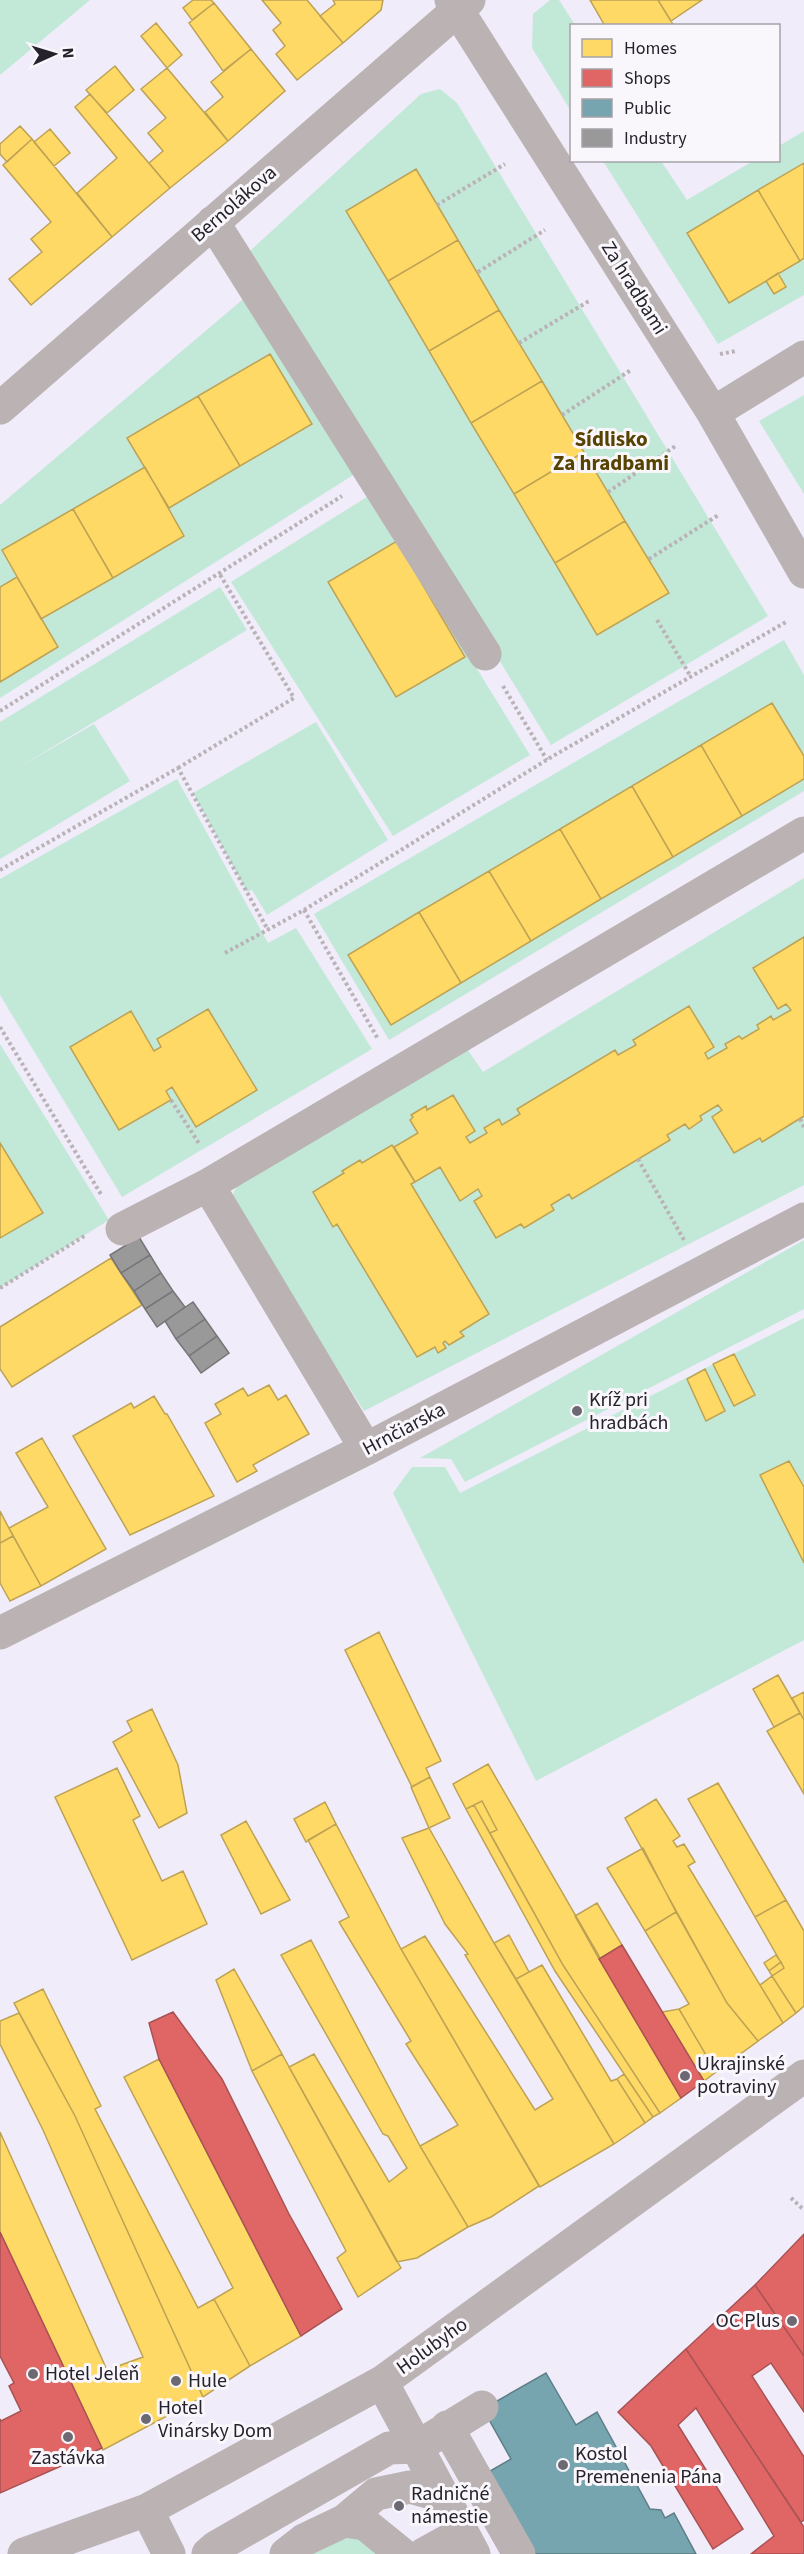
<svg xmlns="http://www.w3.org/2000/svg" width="804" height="2554" font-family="'Source Sans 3',sans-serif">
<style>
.green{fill:#c2e8d8}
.homes{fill:#ffd966;stroke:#bea254;stroke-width:1.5}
.shops{fill:#e06666;stroke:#a85254;stroke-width:1.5}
.public{fill:#76a5af;stroke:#5e7e87;stroke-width:1.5}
.industry{fill:#999;stroke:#767578;stroke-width:1.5}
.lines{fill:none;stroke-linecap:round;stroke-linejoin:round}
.path{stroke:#bab2b7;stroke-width:4;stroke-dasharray:3 3;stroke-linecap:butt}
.minor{stroke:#bbb2b4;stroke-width:33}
.poi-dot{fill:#6d6973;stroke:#f9f7fc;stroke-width:2}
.labels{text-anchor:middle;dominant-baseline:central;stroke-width:6;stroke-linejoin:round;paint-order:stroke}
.street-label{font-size:20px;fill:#26222b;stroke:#f9f7fc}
.poi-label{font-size:20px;fill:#26222b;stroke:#f9f7fc;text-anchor:start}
.neighbourhood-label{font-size:21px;font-weight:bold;fill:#574200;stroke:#f9f7fc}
</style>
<rect width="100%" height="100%" fill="#f1ecf9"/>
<!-- green -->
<path class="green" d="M0,0H90L0,75Z
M550,0H559L575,25L572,26L571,111L532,48L533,14Z
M440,89L457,103L768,616L551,745L250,251L421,94Z
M804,131V295L718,344L603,161H661L687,200L753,161L778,160L779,146Z
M248,295L358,472L0,698V505Z
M804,395V494L759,421Z
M370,495L530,755L393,836L231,582Z
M220,587L247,630L16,769L94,724L130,781L0,859V722Z
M784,640L804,675V791L389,1040L314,914Z
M316,722L388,840L267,915L252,890L247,892L193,793Z
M177,779L268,943L296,928L372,1049L122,1197L0,995V879Z
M804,878V1185L364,1411L230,1199L245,1171L463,1043L483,1072Z
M0,1044L109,1220L0,1288Z
M804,1240V1309L465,1482L451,1459L420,1458Z
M804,1318V1640L536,1781L393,1493L412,1467H445L460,1493Z
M341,2530L390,2554H301Z"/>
<!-- homes -->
<path class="homes" d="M193,0H211L214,3L192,20L183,8Z
M262,0H307L343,43L297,80L276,54L285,46L273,30L281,23Z
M333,0H383L381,10L343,43L320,16L335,4Z
M590,0H658L674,26H605Z
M658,0H702L671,21Z
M214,3L251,49L223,71L189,23Z
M156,23L182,55L167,68L141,36Z
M251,49L285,91L228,141L205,112L223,97L211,82Z
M115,66L134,90L107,113L86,90Z
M167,68L228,141L170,188L149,163L163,151L148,133L166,118L141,89Z
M90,94L170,188L112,237L77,193L117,158L75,107Z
M20,126L32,139L7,162L0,154V144Z
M50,129L70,153L54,166L34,142Z
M32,139L112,237L31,305L9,279L42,252L31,239L51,222L3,165Z
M804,163V258L800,261L758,190Z
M416,169L458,240L388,281L346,211Z
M758,190L800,261L729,303L687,233Z
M458,240L499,310L429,351L388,281Z
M778,273L786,287L774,294L766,281Z
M499,310L542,381L471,423L429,351Z
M270,354L312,424L240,466L198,396Z
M542,381L584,452L514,494L471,423Z
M198,396L240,466L169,508L127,438Z
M584,452L625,521L555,563L514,494Z
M145,467L184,536L113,578L73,509Z
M73,509L113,578L41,619L2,550Z
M625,521L669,593L597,635L555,563Z
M397,541L465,657L396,697L328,582Z
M17,577L58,647L0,682V587Z
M772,703L804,756V779L742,816L701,745Z
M701,745L742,816L673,857L632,786Z
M632,786L673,857L601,899L560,829Z
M560,829L601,899L531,941L489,871Z
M489,871L531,941L461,983L419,912Z
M419,912L461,983L391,1025L348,955Z
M804,937V1116L762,1142L760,1138L734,1153L712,1117L722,1110L718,1105L700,1116L702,1120L689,1129L685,1124L667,1135L670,1140L572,1199L569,1194L551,1205L554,1210L524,1228L521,1224L496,1238L474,1201L482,1196L478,1189L460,1201L440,1167L415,1182L394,1147L418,1133L410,1120L413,1117L411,1115L426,1106L427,1110L453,1095L475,1131L466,1137L470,1143L487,1133L484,1128L499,1119L502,1125L520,1114L517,1109L615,1050L618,1055L636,1045L633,1040L689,1006L714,1047L705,1053L708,1059L727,1048L725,1044L739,1036L742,1039L759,1029L757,1025L771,1016L773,1020L791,1010L786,1004L778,1009L753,968Z
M208,1009L257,1090L196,1127L172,1087L166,1091L171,1100L119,1130L70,1047L131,1011L154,1051L161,1047L157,1039Z
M0,1143L43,1213L0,1238Z
M392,1145L415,1182L411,1184L489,1314L460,1332L464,1336L449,1345L445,1341L443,1343L446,1348L438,1353L435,1347L417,1357L337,1224L333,1227L313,1192L344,1173L342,1171L360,1160L362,1163Z
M111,1258L142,1305L12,1387L0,1369V1327Z
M734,1354L755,1395L734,1406L713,1364Z
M705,1369L725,1411L706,1421L687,1379Z
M269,1385L278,1400L286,1395L309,1434L253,1465L257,1471L237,1482L205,1423L221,1414L215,1404L243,1388L248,1396Z
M154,1396L165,1414H167L214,1496L130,1535L73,1436L131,1403L134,1408Z
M42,1438L106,1549L41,1586L9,1528L48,1507L16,1453Z
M789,1461L804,1487V1563L760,1475Z
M0,1511L13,1536L0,1543Z
M13,1536L41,1586L10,1601L0,1583V1543Z
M379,1632L441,1761L426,1768L430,1777L412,1787L345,1650Z
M778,1675L800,1713L774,1727L753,1689Z
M804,1692V1720L792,1698Z
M152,1709L178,1765L187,1813L159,1828L113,1742L132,1731L127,1721Z
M800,1713L804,1720V1794L767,1731Z
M488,1764L681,2098L660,2113L563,1965L490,1833L497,1830L482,1801L466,1809L453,1784Z
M117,1768L140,1816L133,1820L162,1881L183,1871L207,1924L132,1960L55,1797Z
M430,1777L450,1818L429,1828L411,1787Z
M718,1783L786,1900L755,1917L688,1799Z
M656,1799L680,1836L673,1841L677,1847L684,1844L695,1862L688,1866L783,2023L758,2041L727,2003L625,1818Z
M482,1801L497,1830L490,1833L474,1805Z
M325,1802L336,1824L306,1842L294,1819Z
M474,1805L563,1965L660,2113L653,2117L555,1971L466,1809Z
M246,1821L290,1900L261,1914L221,1835Z
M336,1824L401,1949L539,2186L491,2217L468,2227L420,2146L458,2125L406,2044L411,2041L339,1922L349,1917L308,1840Z
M429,1828L494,1943L614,2144L540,2187L401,1949L425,1936L535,2110L553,2099L465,1955L468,1954L445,1924L402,1838Z
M643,1848L676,1912L645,1931L607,1868Z
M786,1900L804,1931V2006L796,2013L772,1976L784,1968L755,1917Z
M597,1903L622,1945L599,1959L575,1916Z
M676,1912L727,2003L758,2041L716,2072L679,2009L689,2004L645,1931Z
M509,1935L529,1972L516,1979L494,1943Z
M311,1940L420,2146L468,2227L417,2258L397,2262L289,2067L314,2054L389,2182L407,2168L388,2136L383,2134L281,1955Z
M776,1955L781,1962L769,1971L764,1963Z
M781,1962L784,1968L772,1976L769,1971Z
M542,1965L611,2081L617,2079L645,2123L614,2144L516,1979Z
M234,1969L282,2054L252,2071L216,1980Z
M772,1976L796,2013L783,2023L760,1985Z
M43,1989L101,2106L95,2109L198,2308L214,2299L250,2366L203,2397L75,2116L14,2003Z
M679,2009L716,2072L704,2081L662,2012Z
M19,2013L75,2116L203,2397L103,2450L0,2232V2132L107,2370L143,2357L43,2130L0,2044V2021Z
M282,2054L401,2268L358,2297L337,2258L346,2251L252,2071Z
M159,2059L301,2336L250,2366L214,2299L233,2288L124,2077Z
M624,2074L653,2117L645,2123L617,2079Z"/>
<!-- shops -->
<path class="shops" d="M622,1945L704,2081L681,2098L599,1959Z
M173,2012L222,2079L289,2214L342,2309L301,2336L159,2059L149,2023Z
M0,2232L102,2448L0,2493V2419L1,2421L21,2411L9,2386L14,2383L0,2356Z
M804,2234V2356L755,2285Z
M755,2285L804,2356V2412L771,2363L752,2376L804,2457V2520L801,2522L686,2349Z
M686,2349L804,2527V2554H751L774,2536L696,2408L678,2425L743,2529L713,2549L651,2446L618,2412Z"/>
<!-- public -->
<path class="public" d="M546,2373L576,2425L597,2412L650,2509L661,2510L665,2518L674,2513L696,2554H532L490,2471L511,2459L483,2409Z"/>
<!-- industry -->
<path class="industry" d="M139,1237L150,1255L121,1273L110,1255Z
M150,1255L161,1273L134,1291L121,1273Z
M161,1273L173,1291L145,1309L134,1291Z
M173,1291L185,1307L157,1327L145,1309Z
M193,1302L205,1319L176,1339L165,1321Z
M205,1319L217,1336L189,1356L176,1339Z
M217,1336L229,1353L201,1373L189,1356Z"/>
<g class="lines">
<!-- path -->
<path class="path" d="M437,205L505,164
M478,272L545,230
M519,343L589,301
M720,354L736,351
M562,415L631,370
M608,492L677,445
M649,559L720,514
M657,620L691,677
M503,686L547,760
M0,711L342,496
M178,768L294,698L219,573
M0,870L178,768L268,930
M304,910L378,1039
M225,953L304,910L553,756L786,622
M0,1027L102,1196
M171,1100L200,1145
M800,1119L804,1127
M638,1159L684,1240
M0,1288L86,1235
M791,2198L804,2210"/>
<!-- minor -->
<path class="minor" d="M451,0L713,413L804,572
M213,222L485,654
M0,408L469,0
M713,413L804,357
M122,1229L208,1185
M366,1449L208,1185L804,833
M0,1633L366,1449L804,1219
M382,2382L474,2554
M447,2427L519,2554
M147,2510L169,2554
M344,2521L365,2524L402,2554
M24,2554L147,2510L382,2382L804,2076
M208,2554L216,2547L389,2448L417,2447L482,2407
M286,2554L304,2540L344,2521L376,2494L410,2487L443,2496
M424,2554L462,2533"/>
</g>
<!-- markers -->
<g class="poi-dot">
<circle cx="577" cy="1411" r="6"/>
<circle cx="685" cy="2076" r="6"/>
<circle cx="792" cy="2321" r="6"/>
<circle cx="33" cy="2374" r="6"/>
<circle cx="176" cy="2381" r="6"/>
<circle cx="146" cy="2419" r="6"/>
<circle cx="68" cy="2437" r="6"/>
<circle cx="563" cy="2465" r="6"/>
<circle cx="399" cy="2506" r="6"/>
</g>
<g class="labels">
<!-- street labels -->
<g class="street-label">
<text transform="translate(234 204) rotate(-41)">Bernolákova</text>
<text transform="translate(634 288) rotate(58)">Za hradbami</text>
<text transform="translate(404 1429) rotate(-28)">Hrnčiarska</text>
<text transform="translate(432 2346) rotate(-36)">Holubyho</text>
</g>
<!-- poi labels -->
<g class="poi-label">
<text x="589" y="1400">Kríž pri<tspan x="589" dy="23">hradbách</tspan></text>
<text x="697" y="2064">Ukrajinské<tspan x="697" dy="23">potraviny</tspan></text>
<text x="780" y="2321" text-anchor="end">OC Plus</text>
<text x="45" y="2374">Hotel Jeleň</text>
<text x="188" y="2381">Hule</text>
<text x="158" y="2408">Hotel<tspan x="158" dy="23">Vinársky Dom</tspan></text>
<text x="575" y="2454">Kostol<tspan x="575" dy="23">Premenenia Pána</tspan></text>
<text x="68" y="2458" text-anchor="middle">Zastávka</text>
<text x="411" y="2494">Radničné<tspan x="411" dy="23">námestie</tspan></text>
</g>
<!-- neighbourhood labels -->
<g class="neighbourhood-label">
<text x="611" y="439">Sídlisko<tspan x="611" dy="24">Za hradbami</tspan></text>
</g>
</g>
<!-- legend -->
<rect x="570" y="24" width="210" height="138" fill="#f9f7fc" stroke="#a5a2a8" stroke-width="1.5"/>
<rect x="582" y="39" width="30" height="18" fill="#ffd966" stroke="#a5a2a8" stroke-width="1.5"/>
<text x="624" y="54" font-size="18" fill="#26222b">Homes</text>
<rect x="582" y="69" width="30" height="18" fill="#e06666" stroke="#a5a2a8" stroke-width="1.5"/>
<text x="624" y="84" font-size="18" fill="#26222b">Shops</text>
<rect x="582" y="99" width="30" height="18" fill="#76a5af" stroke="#a5a2a8" stroke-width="1.5"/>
<text x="624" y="114" font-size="18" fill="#26222b">Public</text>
<rect x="582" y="129" width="30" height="18" fill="#999999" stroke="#a5a2a8" stroke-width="1.5"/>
<text x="624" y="144" font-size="18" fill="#26222b">Industry</text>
<!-- north arrow -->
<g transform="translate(54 54) rotate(86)" stroke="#f9f7fc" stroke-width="4.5" paint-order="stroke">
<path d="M0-4.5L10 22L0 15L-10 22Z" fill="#26222b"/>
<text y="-9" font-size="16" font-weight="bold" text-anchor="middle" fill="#26222b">N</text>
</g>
</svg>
